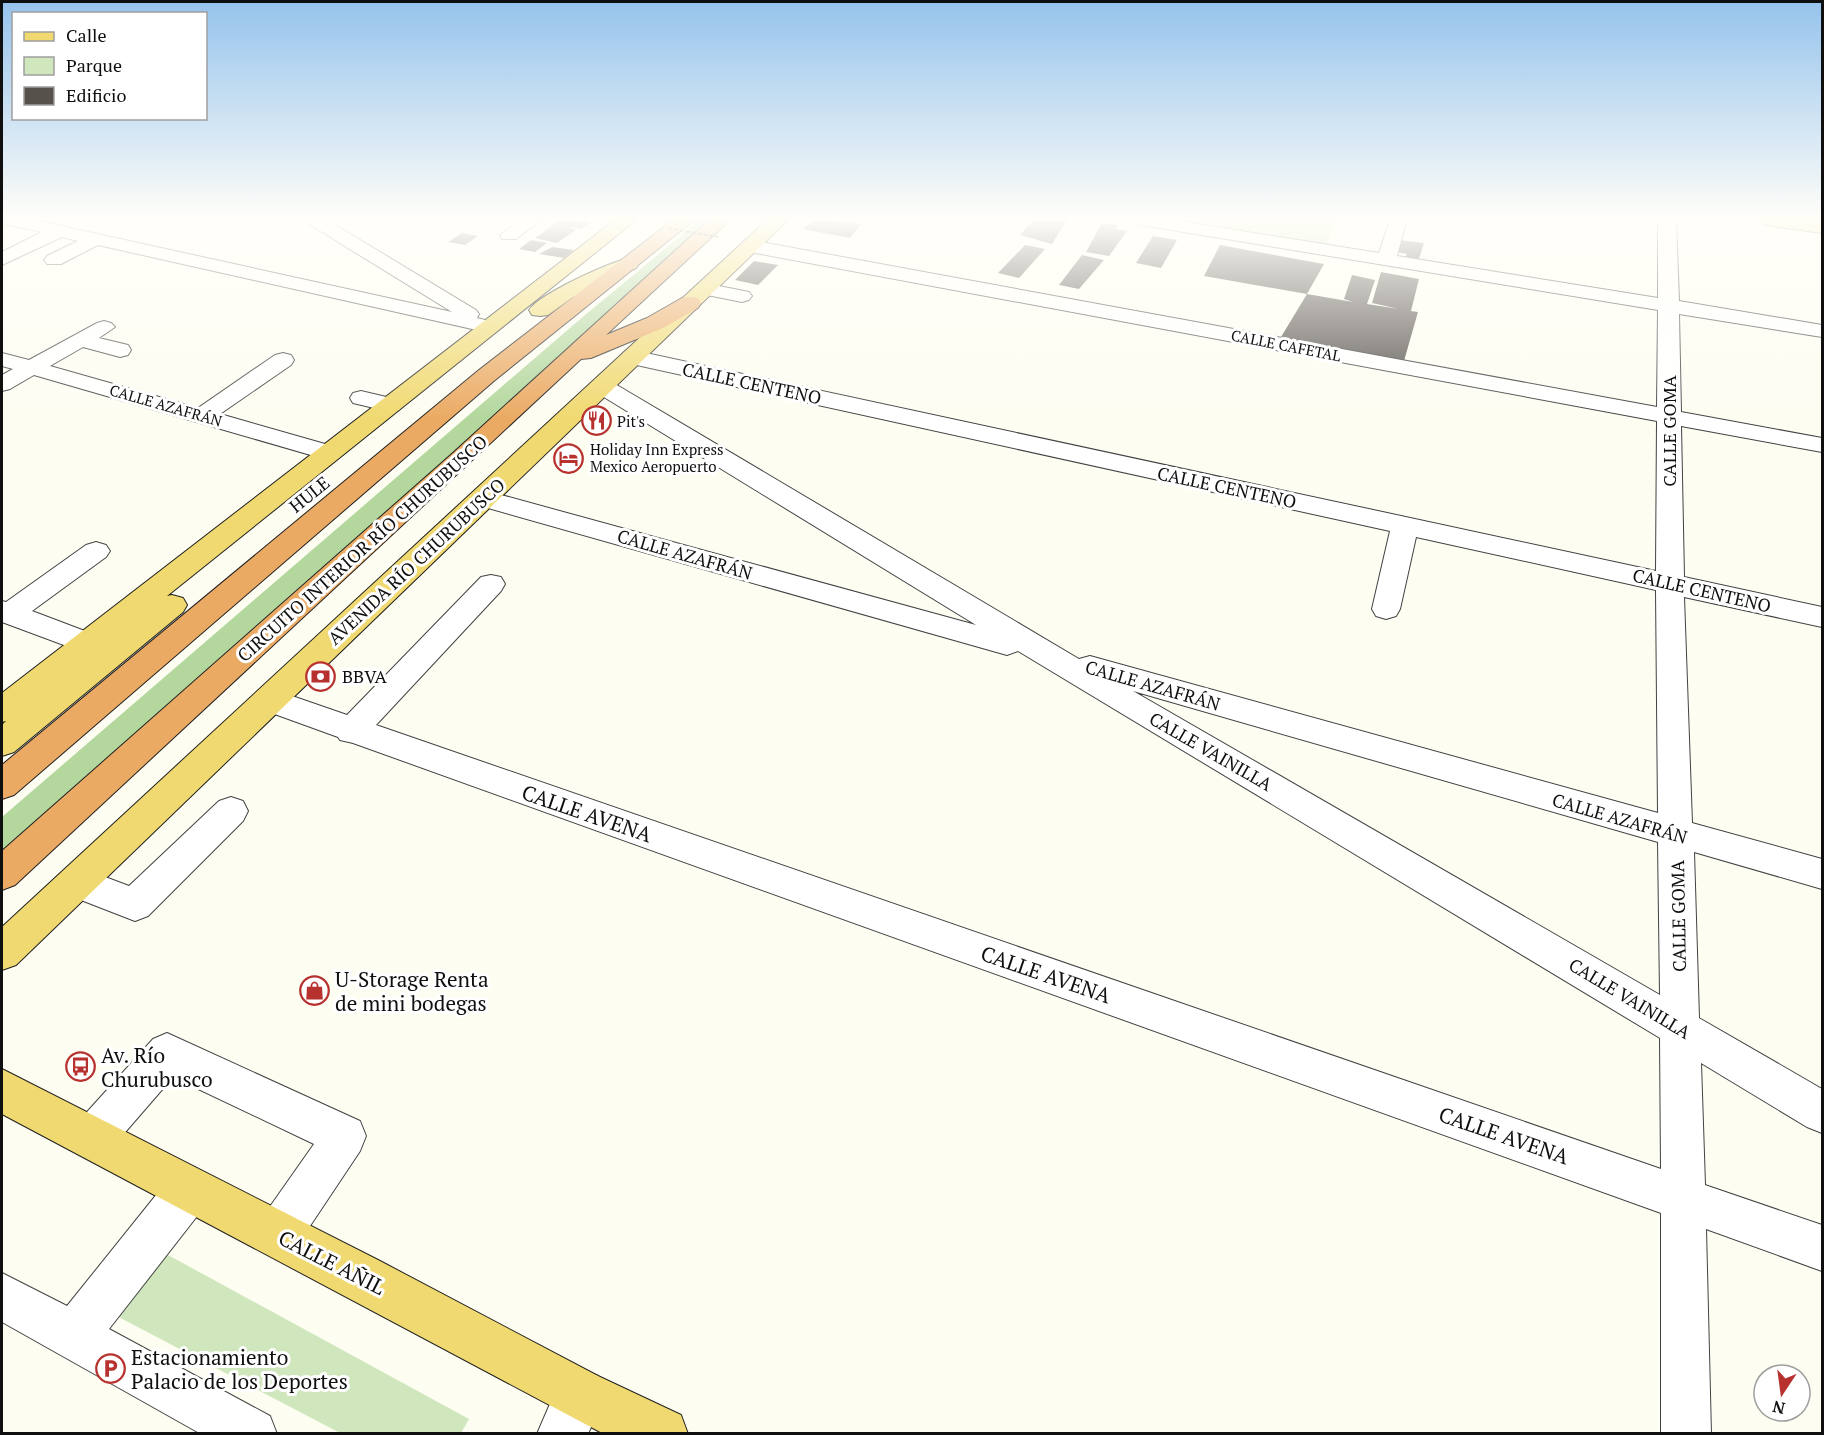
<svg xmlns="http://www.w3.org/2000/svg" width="1824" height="1435" font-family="'PT Serif',serif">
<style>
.green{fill:#d0e7bd}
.forest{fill:#b3d79d}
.building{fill:#57514c}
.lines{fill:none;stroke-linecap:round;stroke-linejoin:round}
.minor-casing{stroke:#424242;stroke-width:2}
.major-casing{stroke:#202020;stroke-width:2}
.highway-casing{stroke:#202020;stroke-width:2}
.minor{fill:#fff;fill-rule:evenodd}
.major{fill:#f0d970;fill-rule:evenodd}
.highway{fill:#ebaa63;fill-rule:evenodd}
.path-bridge{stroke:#313131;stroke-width:2;stroke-dasharray:4 2;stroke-linecap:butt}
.labels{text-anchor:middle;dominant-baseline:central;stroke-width:6;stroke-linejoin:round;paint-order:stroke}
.far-street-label{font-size:15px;fill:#0f0f0f;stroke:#fff}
.far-poi-label{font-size:15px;fill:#0f0f0f;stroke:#fff;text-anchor:start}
.street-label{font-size:18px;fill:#0f0f0f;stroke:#fff}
.poi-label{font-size:18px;fill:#0f0f0f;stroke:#fff;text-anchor:start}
.near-street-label{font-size:21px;fill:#0f0f0f;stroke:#fff}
.near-poi-label{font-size:21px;fill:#0f0f0f;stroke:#fff;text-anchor:start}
</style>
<rect width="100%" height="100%" fill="#fefdf2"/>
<!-- green -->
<path class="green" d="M1174,220H1338L1327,244Z
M157,1249L469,1419L461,1433H340L109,1312Z"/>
<!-- forest -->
<path class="forest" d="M700,220H714L614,305L563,355L2,859V817L585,315Z"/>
<!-- building -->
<path class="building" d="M560,220H580L592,222L581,229L567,227L576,230L557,243L535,238Z
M813,220H834L861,224L850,238L803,229Z
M1033,220H1067L1052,244L1020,235Z
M1102,223L1118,225L1116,229L1127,231L1109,256L1086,252Z
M462,233L478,236L465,245L448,242Z
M1153,236L1177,240L1161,268L1136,263Z
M531,240L547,243L535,252L519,249Z
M1400,240L1424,243L1419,259L1405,257L1407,254L1396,252Z
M1025,245L1045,249L1019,278L998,273Z
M1220,245L1324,264L1307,294L1204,276Z
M552,247L574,250L564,258L539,254Z
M1082,255L1104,260L1079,289L1059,285Z
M754,261L778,265L758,285L735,280Z
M1381,272L1419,279L1411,311L1418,312L1404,361L1281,337L1307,294L1353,302L1344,299L1352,275L1375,280L1367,304L1399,309L1372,303Z"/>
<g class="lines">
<defs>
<path id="minor" d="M2,220H34L452,312L309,224L306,220H327L476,310L479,314L477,318L497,323L501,327L497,331L490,333L98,245L61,264H47L44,260L47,256L78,241L62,237L2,265V252L42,232L5,224Z
M520,220H541L516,239H502L500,235Z
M1132,220H1172L1379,253L1390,220H1404L1406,222L1397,256L1658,298V220H1676L1679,301L1822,325V337L1679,314L1681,412L1822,438V452L1681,426L1684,577L1822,607V627L1684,597L1692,823L1822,859V889L1694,852L1699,1018L1822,1089V1133L1807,1127L1701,1063L1705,1185L1822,1225V1271L1706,1229L1711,1434H1661V1213L353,743L340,740L338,737L258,708L253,700L258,692L269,688L347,715L481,577L491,575L501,577L505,584L501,591L376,725L1661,1169L1660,1038L1018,651L1007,655L474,504L470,498L474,492L483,490L976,625L594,391L591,386L594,381L602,379L610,381L1079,659L1090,656L1658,813L1656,590L1416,537L1400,609L1396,616L1386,619L1376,616L1372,609L1390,531L632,364L624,362L621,357L624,352L632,350L1656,571L1657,421L750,252L743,250L741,246L743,242L750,240L1657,407L1658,310L1141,225L1135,224ZM1133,691L1658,842L1660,995Z
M704,283L749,292L752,296L749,300L742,302L697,293L694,289L697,285Z
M104,321L111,323L115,327L99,338L128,345L131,350L128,355L120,357L83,347L50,366L198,408L275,355L283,353L291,355L294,360L291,365L220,414L339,448L342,453L339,458L330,460L321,458L34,375L10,389L2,391V375L13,369L2,366V353L29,360L97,323Z
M361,391L399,400L403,405L399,410L391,412L353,403L350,398L353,393Z
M96,542L106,545L110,551L106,557L32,611L98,636L103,643L98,650L88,654L2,622V601L6,602L86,545Z
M231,797L243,801L248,811L243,821L148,916L135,921L63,893L58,882L63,871L76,866L129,886L219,801Z
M167,1033L360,1121L366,1136L360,1151L294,1250L278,1257L262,1250L255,1234L262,1218L314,1144L173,1077L108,1152L93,1158L78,1152L72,1137L78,1122L153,1039Z
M189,1168L205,1174L211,1190L205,1206L109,1329L270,1416L277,1434H201L2,1322V1273L67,1306L173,1174Z
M580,1369L598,1376L605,1394L588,1434H537L562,1376Z"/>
<path id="major" d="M615,220H636L167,596L172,595L183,598L187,605L183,612L14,752L2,756V725L6,721L2,722V693Z
M767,220H788L16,965L2,970V927Z
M1762,220L1822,221V233L1771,226L1764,224Z
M629,258L636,260L639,264L636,268L573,297L548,315L540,316L532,315L529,310C541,293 608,263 629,258Z
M2,1069L380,1261L598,1376L681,1415L688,1434H604L2,1114Z"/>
<path id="highway" d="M673,220H694L495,380L14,795L2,799V765L479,370Z
M709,220H730L606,335L647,318L682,298L690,297L698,298L701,303L698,308L663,328L591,358L581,359L15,885L2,890V851L453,453Z"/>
</defs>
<!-- minor casing -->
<use href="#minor" class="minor-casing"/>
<!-- major casing -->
<use href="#major" class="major-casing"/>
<!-- highway casing -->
<use href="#highway" class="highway-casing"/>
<!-- minor -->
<use href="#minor" class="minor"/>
<!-- major -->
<use href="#major" class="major"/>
<!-- highway -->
<use href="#highway" class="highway"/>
<!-- path-bridge -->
<path class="path-bridge" d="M668,228L718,237"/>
</g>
<!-- sky -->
<linearGradient id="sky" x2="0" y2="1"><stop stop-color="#95c3ec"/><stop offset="0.52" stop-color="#fffef9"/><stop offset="1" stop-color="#fffef9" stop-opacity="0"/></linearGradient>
<rect width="1824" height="420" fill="url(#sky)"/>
<!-- icons -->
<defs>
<symbol id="restaurant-ring" viewBox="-11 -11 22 22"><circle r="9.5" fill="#fff" stroke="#b7312f" stroke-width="1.5"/><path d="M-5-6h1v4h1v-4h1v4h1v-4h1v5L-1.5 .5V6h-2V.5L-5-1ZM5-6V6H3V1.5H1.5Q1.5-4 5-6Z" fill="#b7312f"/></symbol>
<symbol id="hotel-ring" viewBox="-11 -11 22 22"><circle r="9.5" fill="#fff" stroke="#b7312f" stroke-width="1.5"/><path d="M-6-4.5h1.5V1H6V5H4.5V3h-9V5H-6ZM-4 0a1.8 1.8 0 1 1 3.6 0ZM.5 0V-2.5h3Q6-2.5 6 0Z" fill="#b7312f"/></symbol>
<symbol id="bank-ring" viewBox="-11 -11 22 22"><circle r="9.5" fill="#fff" stroke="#b7312f" stroke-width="1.5"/><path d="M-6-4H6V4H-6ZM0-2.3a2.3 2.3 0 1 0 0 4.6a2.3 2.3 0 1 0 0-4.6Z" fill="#b7312f"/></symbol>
<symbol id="shop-ring" viewBox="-11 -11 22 22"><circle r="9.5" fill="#fff" stroke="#b7312f" stroke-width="1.5"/><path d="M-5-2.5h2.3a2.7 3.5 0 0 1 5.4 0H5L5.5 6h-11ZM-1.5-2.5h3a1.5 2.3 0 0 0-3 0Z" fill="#b7312f"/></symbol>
<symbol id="bus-ring" viewBox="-11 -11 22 22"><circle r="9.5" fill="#fff" stroke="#b7312f" stroke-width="1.5"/><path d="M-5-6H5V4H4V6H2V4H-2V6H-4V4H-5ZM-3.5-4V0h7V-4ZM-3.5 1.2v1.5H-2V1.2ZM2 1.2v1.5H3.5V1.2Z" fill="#b7312f"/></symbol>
<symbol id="parking-ring" viewBox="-11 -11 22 22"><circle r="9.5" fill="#fff" stroke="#b7312f" stroke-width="1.5"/><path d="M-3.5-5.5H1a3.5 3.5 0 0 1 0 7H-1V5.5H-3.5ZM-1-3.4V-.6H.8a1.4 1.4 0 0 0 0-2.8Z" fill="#b7312f"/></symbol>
</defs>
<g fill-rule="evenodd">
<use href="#restaurant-ring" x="580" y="404" width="33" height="33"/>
<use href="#hotel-ring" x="552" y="442" width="33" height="33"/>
<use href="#bank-ring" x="304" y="660" width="33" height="33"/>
<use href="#shop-ring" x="298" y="974" width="33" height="33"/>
<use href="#bus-ring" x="64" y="1050" width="33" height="33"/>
<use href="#parking-ring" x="94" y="1352" width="33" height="33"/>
</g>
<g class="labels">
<!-- far-street labels -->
<g class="far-street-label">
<text transform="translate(1286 345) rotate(11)">CALLE CAFETAL</text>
<text transform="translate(166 405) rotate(16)">CALLE AZAFRÁN</text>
</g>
<!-- far-poi labels -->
<g class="far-poi-label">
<text x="617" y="421">Pit's</text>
<text x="590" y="449">Holiday Inn Express<tspan x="590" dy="17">Mexico Aeropuerto</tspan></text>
</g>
<!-- street labels -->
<g class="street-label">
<text transform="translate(752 383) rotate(12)">CALLE CENTENO</text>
<text transform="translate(1669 431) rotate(-90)">CALLE GOMA</text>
<text transform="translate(1227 487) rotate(12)">CALLE CENTENO</text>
<text transform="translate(309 494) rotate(-39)">HULE</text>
<text transform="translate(362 548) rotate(-42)">CIRCUITO INTERIOR RÍO CHURUBUSCO</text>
<text transform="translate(685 554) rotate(16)">CALLE AZAFRÁN</text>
<text transform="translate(416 561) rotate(-43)">AVENIDA RÍO CHURUBUSCO</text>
<text transform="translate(1702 590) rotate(13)">CALLE CENTENO</text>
<text transform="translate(1153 685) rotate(16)">CALLE AZAFRÁN</text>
<text transform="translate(1211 751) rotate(30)">CALLE VAINILLA</text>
<text transform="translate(1620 818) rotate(16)">CALLE AZAFRÁN</text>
<text transform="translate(1678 916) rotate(-91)">CALLE GOMA</text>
<text transform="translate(1630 998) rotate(31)">CALLE VAINILLA</text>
</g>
<!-- poi labels -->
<g class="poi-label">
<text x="342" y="676">BBVA</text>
</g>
<!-- near-street labels -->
<g class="near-street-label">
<text transform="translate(587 813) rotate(19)">CALLE AVENA</text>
<text transform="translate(1046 974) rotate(19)">CALLE AVENA</text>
<text transform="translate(1504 1135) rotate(19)">CALLE AVENA</text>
<text transform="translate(332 1262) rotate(27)">CALLE AÑIL</text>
</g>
<!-- near-poi labels -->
<g class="near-poi-label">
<text x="335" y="979">U-Storage Renta<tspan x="335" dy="24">de mini bodegas</tspan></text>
<text x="101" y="1055">Av. Río<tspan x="101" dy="24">Churubusco</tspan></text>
<text x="131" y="1357">Estacionamiento<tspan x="131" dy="24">Palacio de los Deportes</tspan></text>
</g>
</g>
<!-- border -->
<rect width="1824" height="1435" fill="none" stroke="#0f0f0f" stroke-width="6"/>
<!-- legend -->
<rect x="12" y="12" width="195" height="108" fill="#ffffff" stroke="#9f9f9f" stroke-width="1.5"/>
<rect x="24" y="32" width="30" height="9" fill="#f0d970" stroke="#9f9f9f" stroke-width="1.5"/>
<text x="66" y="42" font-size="18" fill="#0f0f0f">Calle</text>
<rect x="24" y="57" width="30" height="18" fill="#d0e7bd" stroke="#9f9f9f" stroke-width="1.5"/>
<text x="66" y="72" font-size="18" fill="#0f0f0f">Parque</text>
<rect x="24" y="87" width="30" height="18" fill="#57514c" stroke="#9f9f9f" stroke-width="1.5"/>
<text x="66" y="102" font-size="18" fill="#0f0f0f">Edificio</text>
<!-- north arrow -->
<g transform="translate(1782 1393) rotate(193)"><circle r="28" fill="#ffffff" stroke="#9f9f9f" stroke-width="1.5"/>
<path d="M0-4.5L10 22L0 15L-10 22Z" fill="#b7312f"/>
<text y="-9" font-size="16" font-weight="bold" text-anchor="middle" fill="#0f0f0f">N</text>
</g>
</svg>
